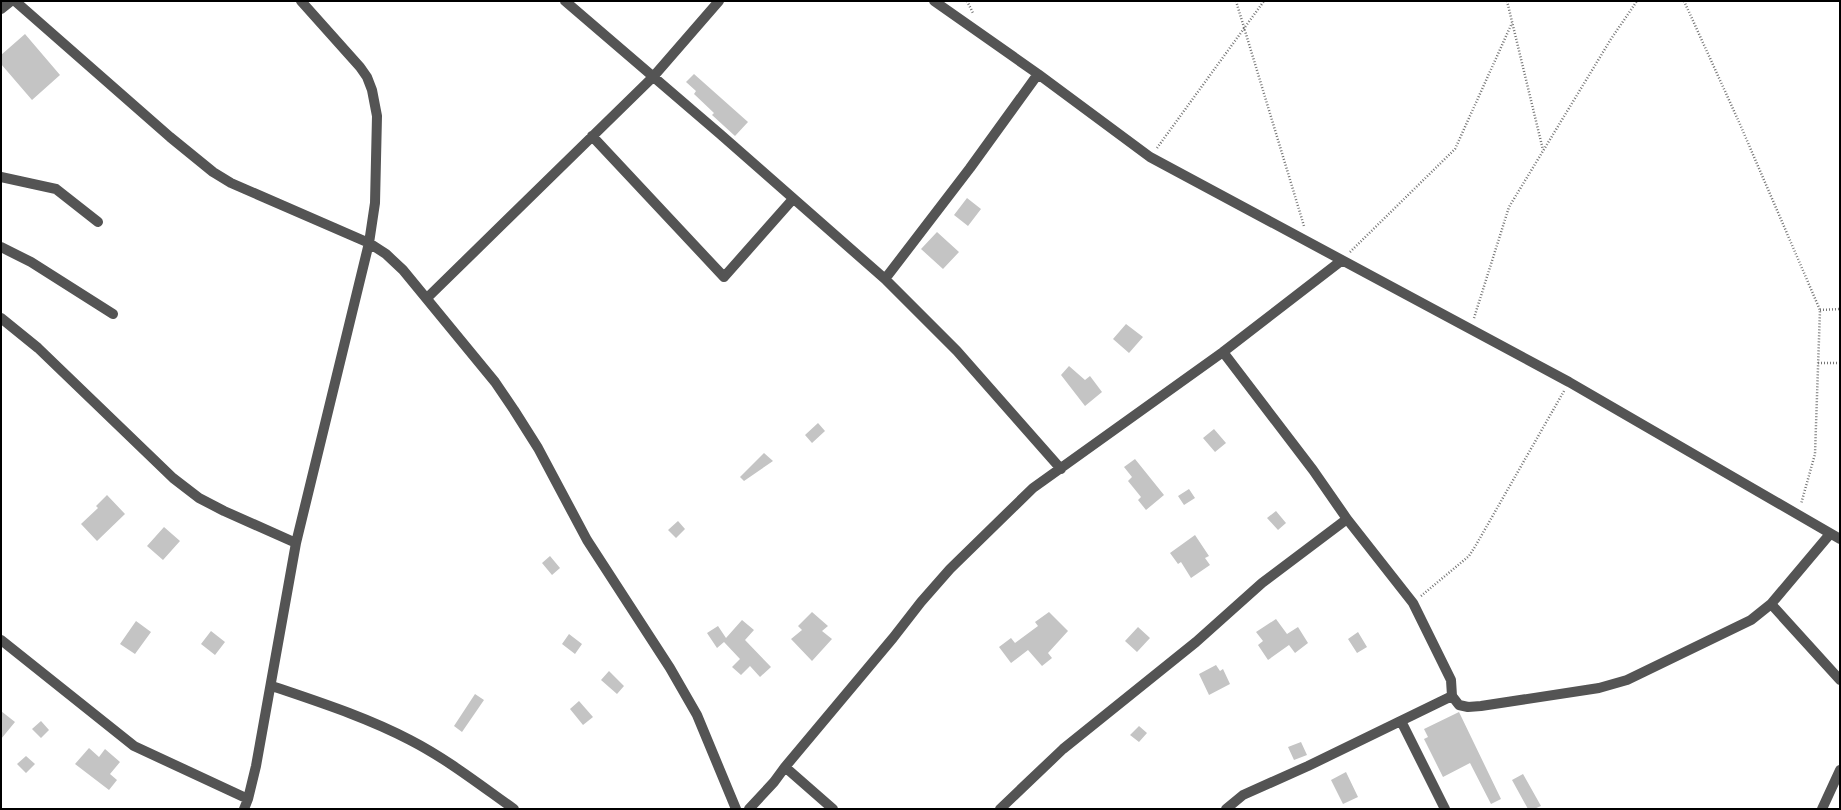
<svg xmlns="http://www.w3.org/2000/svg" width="1841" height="810" font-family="Lato,sans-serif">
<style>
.building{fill:#c4c4c4}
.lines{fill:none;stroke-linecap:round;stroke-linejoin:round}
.path{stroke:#767676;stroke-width:2.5;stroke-dasharray:1 2;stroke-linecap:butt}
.minor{stroke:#545454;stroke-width:10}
</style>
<rect width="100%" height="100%" fill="#fff"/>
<!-- building -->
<path class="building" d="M25,34L60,75L32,100L1,64V55Z
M694,74L748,122L735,136L712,115L714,113L694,94L696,91L686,82Z
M967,198L981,209L968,226L954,215Z
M937,232L959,252L943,269L921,249Z
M1126,324L1143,337L1129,353L1113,339Z
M1069,366L1085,380L1090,376L1102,392L1085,406L1061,375Z
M818,423L825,431L812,443L805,435Z
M1214,429L1226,443L1215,452L1203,438Z
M764,453L773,461L744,481L740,477Z
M1135,459L1164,495L1146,510L1138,500L1141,497L1128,481L1132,477L1124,467Z
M1189,489L1195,498L1184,505L1178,496Z
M107,495L125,514L97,541L81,524L98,508L96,506Z
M1276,511L1286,523L1278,530L1267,518Z
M678,521L685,529L676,538L668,530Z
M164,527L180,541L163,560L147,546Z
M1195,535L1209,556L1205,558L1210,565L1191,578L1181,562L1178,564L1170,553Z
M550,556L560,568L552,575L542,563Z
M812,612L828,626L822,631L832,639L812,661L791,639L802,630L798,626Z
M1049,612L1068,631L1048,653L1052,658L1042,666L1028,650L1011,663L999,647L1011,638L1015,643L1038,626L1035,622Z
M1276,619L1287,634L1298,627L1308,643L1295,653L1289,645L1268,660L1258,645L1263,641L1256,632Z
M742,620L754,630L745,640L771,667L760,677L750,666L741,675L732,667L740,659L724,642L717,648L707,633L718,626L726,638Z
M136,621L151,632L135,654L120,644Z
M1138,627L1150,638L1137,652L1125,641Z
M211,631L225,642L215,655L201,644Z
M1358,632L1367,647L1357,653L1348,639Z
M569,634L582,644L575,654L562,644Z
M1216,665L1220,671L1223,669L1230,684L1209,695L1199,674Z
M609,671L624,686L617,694L601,680Z
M475,694L484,700L462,732L454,726Z
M579,701L593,717L583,725L570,709Z
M1,711L15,722L1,739Z
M1459,712L1501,799L1491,804L1470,763L1443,777L1424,739L1428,737L1424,729Z
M41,721L49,730L41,738L32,729Z
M1139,726L1147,733L1139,742L1130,735Z
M1301,742L1307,755L1294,760L1288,747Z
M89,748L99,757L105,749L120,762L110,774L117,780L109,790L75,764Z
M26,756L35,764L26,773L17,764Z
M1346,772L1358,797L1343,804L1331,780Z
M1523,774L1541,806L1534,809H1528L1512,780Z"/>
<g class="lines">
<!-- path -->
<path class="path" d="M967,1L973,13
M1236,1L1304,226
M1507,1L1543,150
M1684,1L1739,122L1820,310L1815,454L1801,504
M1157,148L1264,1
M1350,252L1455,149L1512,23
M1820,310L1840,309
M1474,318L1509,207L1611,39L1637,1
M1818,363H1840
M1421,596L1469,556L1476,545L1564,391"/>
<!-- minor -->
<path class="minor" d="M15,1L170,137L213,172L231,183L369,243L386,254L403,270L495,382L514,410L538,448L587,540L670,668L697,715L736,809
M565,1L720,134L885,279L957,351L1061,469
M934,1L1038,74L1150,157L1569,382L1840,539
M1,9L11,1
M592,136L724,277L793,199
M1,177L56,189L98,222
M1,247L31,262L113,314
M885,279L970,168L1038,74
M427,298L653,77L719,1
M1,318L38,348L173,478L199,498L224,511L296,543
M1223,352L1313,470L1347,519L1413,603L1451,680L1452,696L1459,705L1468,707L1481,706L1599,688L1627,680L1751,620L1771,604L1830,534
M1771,604L1840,680
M1,640L134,746L248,799
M272,686C319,702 366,717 410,740C447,759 480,785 514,809
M1401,721L1445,809
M785,767L833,809
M244,809L248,799L256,766L296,543L369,243L375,203L377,116L372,90L367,77L360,67L301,1
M749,809L774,782L785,767L893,638L921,602L950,569L1033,488L1223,352L1341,261
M1000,809L1063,749L1196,642L1262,583L1347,519
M1226,809L1243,795L1308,766L1452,696
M1822,809L1840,770"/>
</g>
<!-- border -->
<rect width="1841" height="810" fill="none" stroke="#000000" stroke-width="4"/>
</svg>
